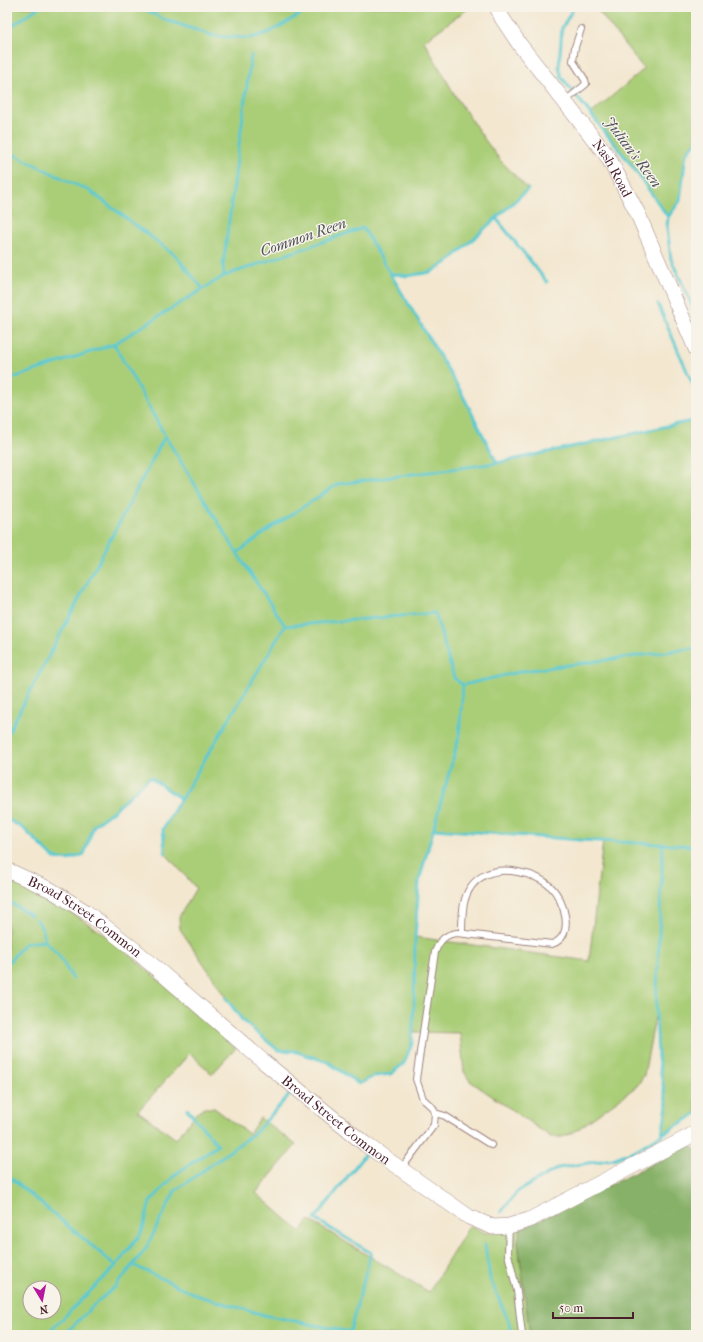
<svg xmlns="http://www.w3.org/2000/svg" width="703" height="1342" font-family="'IM FELL French Canon',serif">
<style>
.green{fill:#aace78;stroke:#7a7652;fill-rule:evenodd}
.forest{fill:#87b168;stroke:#68684a}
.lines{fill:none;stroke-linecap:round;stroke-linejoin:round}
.stream{stroke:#5cc9d1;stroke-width:3}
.service-casing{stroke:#9e837e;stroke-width:8}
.tertiary-casing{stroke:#9e837e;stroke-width:16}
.service{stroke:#fff;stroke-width:6}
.tertiary{stroke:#fff;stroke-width:15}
.labels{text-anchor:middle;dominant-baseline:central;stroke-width:3;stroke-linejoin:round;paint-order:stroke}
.street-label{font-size:14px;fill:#4a1f2b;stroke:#f7f3e8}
.water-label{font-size:15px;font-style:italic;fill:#4f525d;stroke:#f7f3e8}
</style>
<rect width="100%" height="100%" fill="#f7f3e8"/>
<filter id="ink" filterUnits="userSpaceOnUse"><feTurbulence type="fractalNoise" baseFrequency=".025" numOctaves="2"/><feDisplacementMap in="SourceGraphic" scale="8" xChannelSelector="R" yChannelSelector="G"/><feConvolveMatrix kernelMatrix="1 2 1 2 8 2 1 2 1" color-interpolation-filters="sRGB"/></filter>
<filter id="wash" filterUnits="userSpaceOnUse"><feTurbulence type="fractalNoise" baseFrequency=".012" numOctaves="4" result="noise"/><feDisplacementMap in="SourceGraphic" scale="16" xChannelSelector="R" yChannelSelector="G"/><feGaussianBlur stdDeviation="0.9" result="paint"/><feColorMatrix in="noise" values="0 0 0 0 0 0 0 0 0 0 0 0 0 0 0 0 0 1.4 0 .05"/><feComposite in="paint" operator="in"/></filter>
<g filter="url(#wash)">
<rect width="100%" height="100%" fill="#f3e7d0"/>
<!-- green -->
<path class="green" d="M7,7H470L424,41L456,97L485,140L500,160L528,189L449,261L431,272L407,276L390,274L460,390L497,463L696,420V1114L662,1135L667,1105L658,1058L656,1012L644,1075L637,1086L574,1132L562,1137H551L470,1081L464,1072L460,1033L413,1032L412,1043L404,1063L391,1074L374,1076L359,1084L328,1062L294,1051L278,1050L243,1021L180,929L179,917L196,888L165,853L163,829L180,798L150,777L113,811L94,825L84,854L68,860L54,858L23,828L7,819ZM434,829L603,841L589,961L415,937L419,881Z
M594,7H696V142L686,154L680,201L668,217L629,162L591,114L644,69L599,12Z
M7,880L15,882L52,900L113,940L236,1048L212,1074L190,1053L138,1111L176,1139L198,1111L204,1108H214L249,1134L260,1118L296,1145L256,1193L301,1232L309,1220L429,1292L470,1225L485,1233L521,1229L518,1242L530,1335H7ZM30,1288H54V1312H30Z"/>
<!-- forest -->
<path class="forest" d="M690,1145L696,1150V1335H530L518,1242L521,1229Z"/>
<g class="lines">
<!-- stream -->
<path class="stream" d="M141,7L163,19L214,36L251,38L270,32L313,7
M574,7L562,28L559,67L562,78L629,162L668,217L667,227L671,259L696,314
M7,29L39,7
M7,151L74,184L90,191L175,255L203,289
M668,217L680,201L686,154L696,142
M496,218L547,282
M390,273L407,276L431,272L449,261L528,189
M224,276L223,266L251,55
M658,304L696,392
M114,344L165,436L237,553L285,626L435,613L454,678L463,685L523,671L696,648
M7,380L114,344L224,276L363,228L460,390L497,463
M237,553L274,526L338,484L497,463L696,420
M7,735L165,436
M7,819L23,828L54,858L68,860L84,854L94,825L113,811L150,777L181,799
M434,829L580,840L696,846
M165,853L163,829L285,626
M7,901L31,915
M36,919L43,930L45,941
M7,964L25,943L45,941L58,954L73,979
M226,998L243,1021L278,1050L294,1051L328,1062L359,1084L374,1076L391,1074L404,1063L412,1043L414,1003L415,937L419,881L459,737L463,685
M662,1135L667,1105L658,1058L656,1009L663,844
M7,1175L116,1266
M501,1212L517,1192L558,1168L613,1159L636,1150L696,1114
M485,1245L490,1279L509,1322L511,1335
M133,1265L199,1296L264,1315L350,1332
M46,1335L116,1266L142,1232L150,1202L176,1174L218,1145L187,1109
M64,1335L97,1302L116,1286L145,1250L175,1191L256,1132L289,1095
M349,1335L371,1253L315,1219L365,1154"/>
</g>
</g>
<g filter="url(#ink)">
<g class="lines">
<defs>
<path id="service" d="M499,12L512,7
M564,102L586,84L585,80L573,61L575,47L581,29
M435,1113L445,1116L491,1145
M401,1169L434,1125L435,1113L433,1108L423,1099L416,1079L435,952C439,941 445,934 457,933L552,944C576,936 564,900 551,887C543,879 529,874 518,872C493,867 470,876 464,903C462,913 462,923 462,933
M509,1226L508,1254L517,1291L522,1335"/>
<g id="tertiary">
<path id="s1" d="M497,7L502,18L520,45L608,157L637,212L696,349"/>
<path id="s2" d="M7,870L51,890L86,912L135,950L264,1062L365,1144L469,1217L493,1227L509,1226L529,1220L696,1133"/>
</g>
</defs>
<!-- service casing -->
<use href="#service" class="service-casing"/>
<!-- tertiary casing -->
<use href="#tertiary" class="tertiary-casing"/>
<!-- service -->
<use href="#service" class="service"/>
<!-- tertiary -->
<use href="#tertiary" class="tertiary"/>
</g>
</g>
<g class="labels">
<!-- street labels -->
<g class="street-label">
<text stroke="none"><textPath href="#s1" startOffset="199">Nash Road</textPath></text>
<text stroke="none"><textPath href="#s2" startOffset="91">Broad Street Common</textPath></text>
<text stroke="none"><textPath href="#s2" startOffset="415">Broad Street Common</textPath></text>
</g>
<!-- water labels -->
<g class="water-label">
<text transform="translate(633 152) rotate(53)">Julian's Reen</text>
<text transform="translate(303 237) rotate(-19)">Common Reen</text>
</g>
</g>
<!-- margin -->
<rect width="703" height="1342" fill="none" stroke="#f7f3e8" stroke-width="24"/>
<!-- north arrow -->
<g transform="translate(42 1300) rotate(170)"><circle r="19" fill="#f7f3e8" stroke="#b29e9c"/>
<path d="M0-3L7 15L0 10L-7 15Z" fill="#b5179e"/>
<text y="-6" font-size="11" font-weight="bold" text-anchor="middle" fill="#4a1f2b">N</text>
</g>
<!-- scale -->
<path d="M553 1312v6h80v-6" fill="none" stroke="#4a1f2b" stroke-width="2"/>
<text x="559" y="1312" font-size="12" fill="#4a1f2b" stroke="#f7f3e8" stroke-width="3" paint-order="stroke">50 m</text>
</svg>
